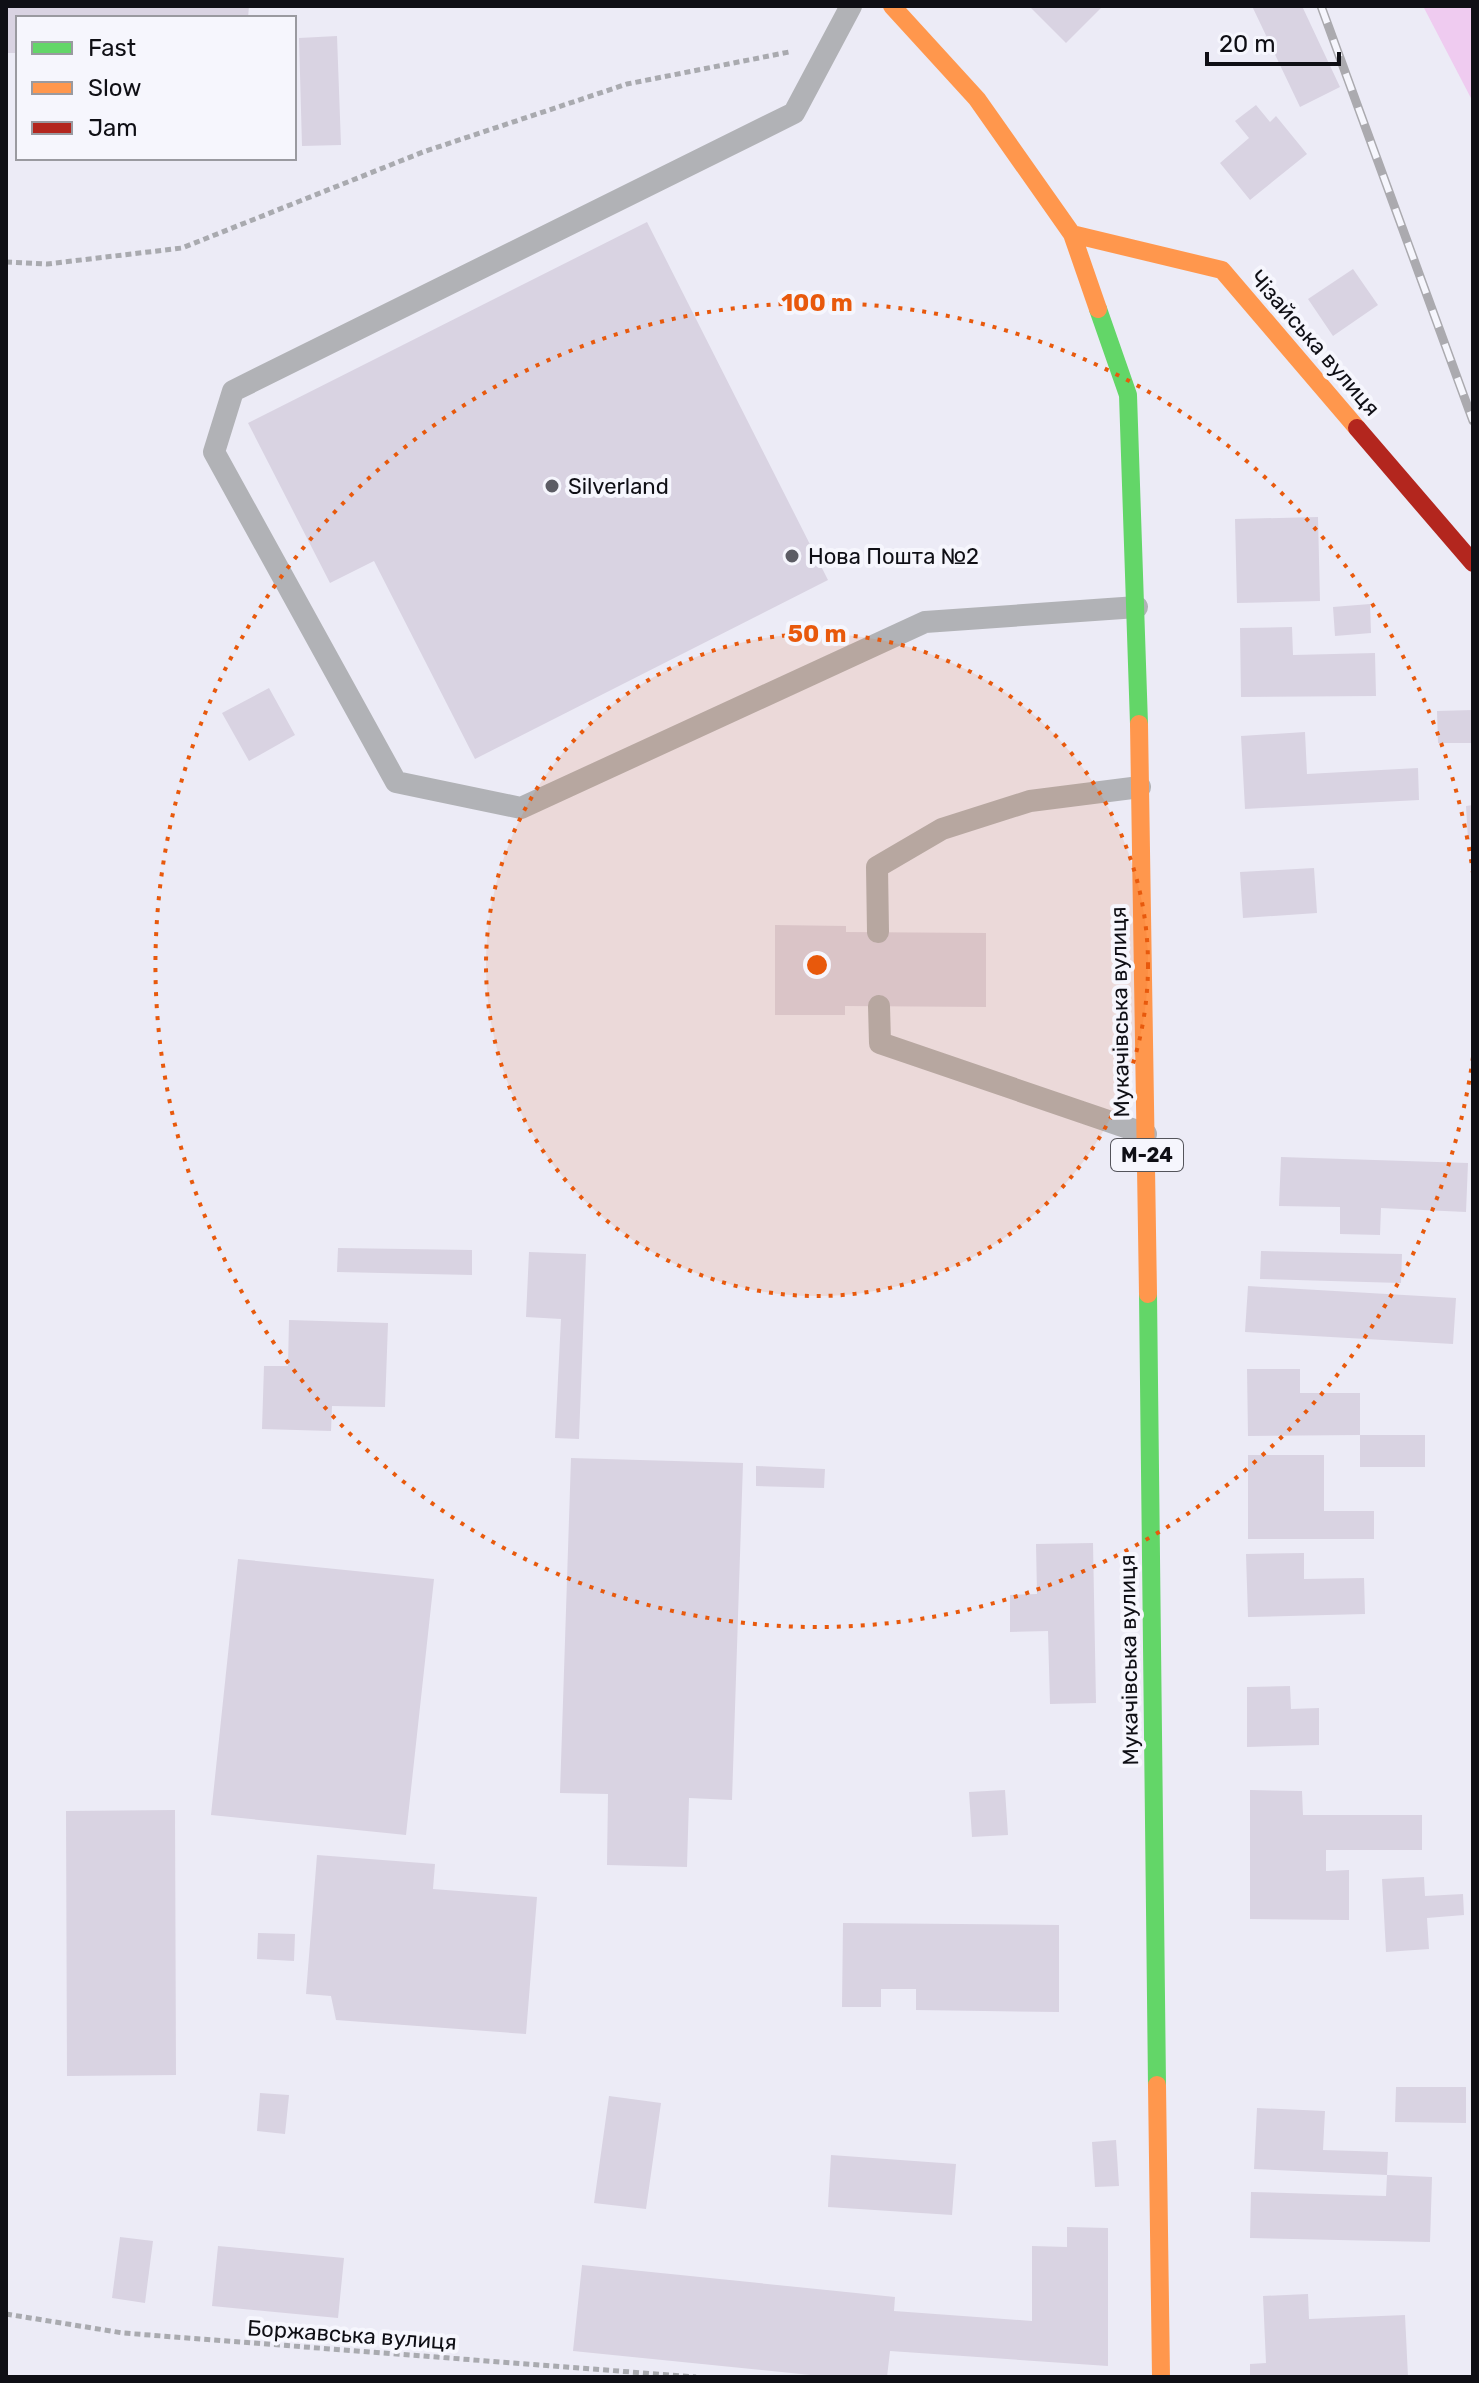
<svg xmlns="http://www.w3.org/2000/svg" width="1479" height="2383" font-family="Rubik,sans-serif">
<style>
.green{fill:#efcbf0}
.building{fill:#d9d3e2}
.lines{fill:none;stroke-linecap:round;stroke-linejoin:round}
.path{stroke:#a9aaaf;stroke-width:5;stroke-dasharray:6 4;stroke-linecap:butt}
.lane{stroke:#b1b2b6;stroke-width:22}
.fast{stroke:#63d668;stroke-width:18}
.slow{stroke:#ff974d;stroke-width:18}
.jam{stroke:#b3261e;stroke-width:18}
.rail-casing{stroke:#abaaaf;stroke-width:9}
.rail{stroke:#f6f6fd;stroke-width:6;stroke-dasharray:18;stroke-linecap:butt}
.ring{fill:none;stroke:#e8590c;stroke-width:4;stroke-dasharray:4 8}
.poi-dot{fill:#5c5c64;stroke:#f6f6fd;stroke-width:3}
.labels{text-anchor:middle;dominant-baseline:central;stroke-width:8;stroke-linejoin:round;paint-order:stroke}
.shield{fill:#f6f6fd;stroke:#54545b;stroke-width:2}
.shield-label{font-size:20px;font-weight:bold;fill:#0f0f15}
.street-label{font-size:22px;fill:#0f0f15;stroke:#f6f6fd}
.poi-label{font-size:22px;fill:#0f0f15;stroke:#f6f6fd;text-anchor:start}
.centre{fill:#e8590c;stroke:#f6f6fd;stroke-width:4}
.ring-label{font-size:24px;text-anchor:middle;font-weight:bold;fill:#e8590c;stroke:#f6f6fd;stroke-width:8;stroke-linejoin:round;paint-order:stroke}
</style>
<rect width="100%" height="100%" fill="#ecebf6"/>
<!-- green -->
<path class="green" d="M1423,6H1473V102Z"/>
<!-- building -->
<path class="building" d="M6,6H249L248,18H18V53H6Z
M1029,6H1103L1066,43Z
M1252,6H1302L1340,87L1300,107Z
M337,36L341,145L302,146L299,38Z
M1256,105L1270,122L1276,116L1307,154L1250,200L1220,163L1249,138L1235,121Z
M647,222L828,580L475,759L374,561L330,583L248,423Z
M1353,269L1378,305L1333,336L1308,299Z
M1318,517L1320,601L1237,603L1235,519Z
M1370,604L1371,633L1335,636L1333,607Z
M1292,627L1293,655L1375,653L1376,696L1241,697L1240,628Z
M269,688L295,735L249,761L222,713Z
M1473,710V743H1438L1437,711Z
M1305,732L1307,774L1418,768L1419,800L1245,809L1241,736Z
M1473,805V840H1468L1466,806Z
M1314,868L1317,913L1243,918L1240,872Z
M775,925L846,926V932L986,933V1007L845,1006V1015H775Z
M1281,1157L1468,1163L1466,1212L1381,1208L1380,1235L1340,1234V1207L1279,1206Z
M338,1248L472,1250V1275L337,1272Z
M1261,1251L1402,1254L1401,1283L1260,1279Z
M529,1252L586,1254L579,1439L555,1438L561,1319L526,1317Z
M1248,1286L1456,1298L1453,1344L1245,1332Z
M289,1320L388,1323L385,1407L332,1406L331,1431L262,1429L264,1366H288Z
M1247,1369H1300V1393H1360V1435L1248,1436Z
M1360,1435H1425V1467H1360Z
M1248,1455H1324V1511H1374V1539H1248Z
M571,1458L743,1463L732,1800L689,1798L687,1867L607,1865L608,1794L560,1793Z
M756,1466L825,1469L824,1488L756,1486Z
M1093,1543L1096,1703L1050,1704L1048,1631L1010,1632V1595L1037,1594L1036,1544Z
M1304,1553V1579L1364,1578L1365,1614L1248,1617L1246,1554Z
M238,1559L434,1579L406,1835L211,1815Z
M1290,1686L1291,1709L1319,1708V1745L1247,1747V1687Z
M1005,1790L1008,1835L972,1837L969,1792Z
M1250,1790L1302,1791L1303,1815H1422V1850H1326V1871L1349,1870V1920L1250,1919Z
M175,1810L176,2075L67,2076L66,1811Z
M317,1855L435,1864L433,1889L537,1897L526,2034L336,2020L331,1996L306,1994Z
M1424,1877L1425,1896L1463,1894L1464,1915L1427,1918L1429,1949L1386,1952L1382,1879Z
M843,1923L1059,1925V2012L916,2010V1989H881V2007H842Z
M258,1933L295,1934L294,1961L257,1959Z
M1396,2087H1466V2123L1395,2122Z
M260,2093L289,2095L285,2134L257,2131Z
M609,2096L661,2103L646,2209L594,2203Z
M1257,2108L1325,2111L1323,2150L1388,2152L1387,2175L1254,2169Z
M1116,2140L1119,2186L1095,2187L1092,2142Z
M831,2155L956,2164L952,2215L828,2207Z
M1387,2175L1432,2177L1430,2242L1250,2238L1251,2192L1386,2196Z
M1067,2227L1108,2228V2366L890,2351L887,2377H830L573,2351L582,2265L895,2297L894,2311L1032,2321V2246L1067,2247Z
M120,2237L153,2241L145,2303L112,2298Z
M218,2246L344,2258L338,2318L212,2306Z
M1308,2294L1309,2319L1405,2315L1408,2377H1250V2364L1266,2363L1263,2296Z"/>
<g class="lines">
<!-- path -->
<path class="path" d="M6,262L47,264L182,248L423,152L627,84L789,52
M6,2314L123,2333L696,2377"/>
<!-- lane -->
<path class="lane" d="M851,6L794,113L233,391L214,452L396,782L521,808L925,622L1137,607
M878,932L877,867L942,829L1030,801L1140,787
M879,1006L880,1043L1146,1134"/>
<!-- fast -->
<path class="fast" d="M1098,309L1128,395L1139,724
M1148,1294L1157,2085"/>
<!-- slow -->
<path class="slow" d="M892,6L977,99L1072,234L1098,309
M1072,234L1222,270L1357,428
M1139,724L1148,1294
M1157,2085L1161,2377"/>
<!-- jam -->
<path class="jam" d="M1357,428L1473,563"/>
<defs>
<path id="rail" d="M1321,6L1473,421"/>
</defs>
<!-- rail casing -->
<use href="#rail" class="rail-casing"/>
<!-- rail -->
<use href="#rail" class="rail"/>
</g>
<!-- distance rings -->
<circle cx="817" cy="965" r="331" fill="#e8590c" fill-opacity=".12"/>
<g class="ring">
<circle cx="817" cy="965" r="331"/>
<path d="M1473 1057A662 662 0 1 1 1473 873"/>
</g>
<!-- markers -->
<g class="poi-dot">
<circle cx="552" cy="486" r="8"/>
<circle cx="792" cy="556" r="8"/>
</g>
<g class="labels">
<!-- shield labels -->
<rect class="shield" x="1111" y="1139" width="72" height="32" rx="6"/>
<g class="shield-label">
<text x="1147" y="1155">М-24</text>
</g>
<!-- street labels -->
<g class="street-label">
<text transform="translate(1315 343) rotate(49)">Чізайська вулиця</text>
<text transform="translate(1120 1012) rotate(-91)">Мукачівська вулиця</text>
<text transform="translate(1129 1660) rotate(-91)">Мукачівська вулиця</text>
<text transform="translate(352 2335) rotate(4)">Боржавська вулиця</text>
</g>
<!-- poi labels -->
<g class="poi-label">
<text x="568" y="486">Silverland</text>
<text x="808" y="556">Нова Пошта №2</text>
</g>
</g>
<circle cx="817" cy="965" r="12" class="centre"/>
<g class="ring-label">
<text x="817" y="311">100 m</text>
<text x="817" y="642">50 m</text>
</g>
<!-- border -->
<rect width="1479" height="2383" fill="none" stroke="#0f0f15" stroke-width="16"/>
<!-- legend -->
<rect x="16" y="16" width="280" height="144" fill="#f6f6fd" stroke="#9a9aa0" stroke-width="2"/>
<rect x="32" y="42" width="40" height="12" fill="#63d668" stroke="#9a9aa0" stroke-width="2"/>
<text x="88" y="56" font-size="24" fill="#0f0f15">Fast</text>
<rect x="32" y="82" width="40" height="12" fill="#ff974d" stroke="#9a9aa0" stroke-width="2"/>
<text x="88" y="96" font-size="24" fill="#0f0f15">Slow</text>
<rect x="32" y="122" width="40" height="12" fill="#b3261e" stroke="#9a9aa0" stroke-width="2"/>
<text x="88" y="136" font-size="24" fill="#0f0f15">Jam</text>
<!-- scale -->
<path d="M1207 52v12h132v-12" fill="none" stroke="#0f0f15" stroke-width="4"/>
<text x="1219" y="52" font-size="24" fill="#0f0f15" stroke="#f6f6fd" stroke-width="6" paint-order="stroke">20 m</text>
</svg>
